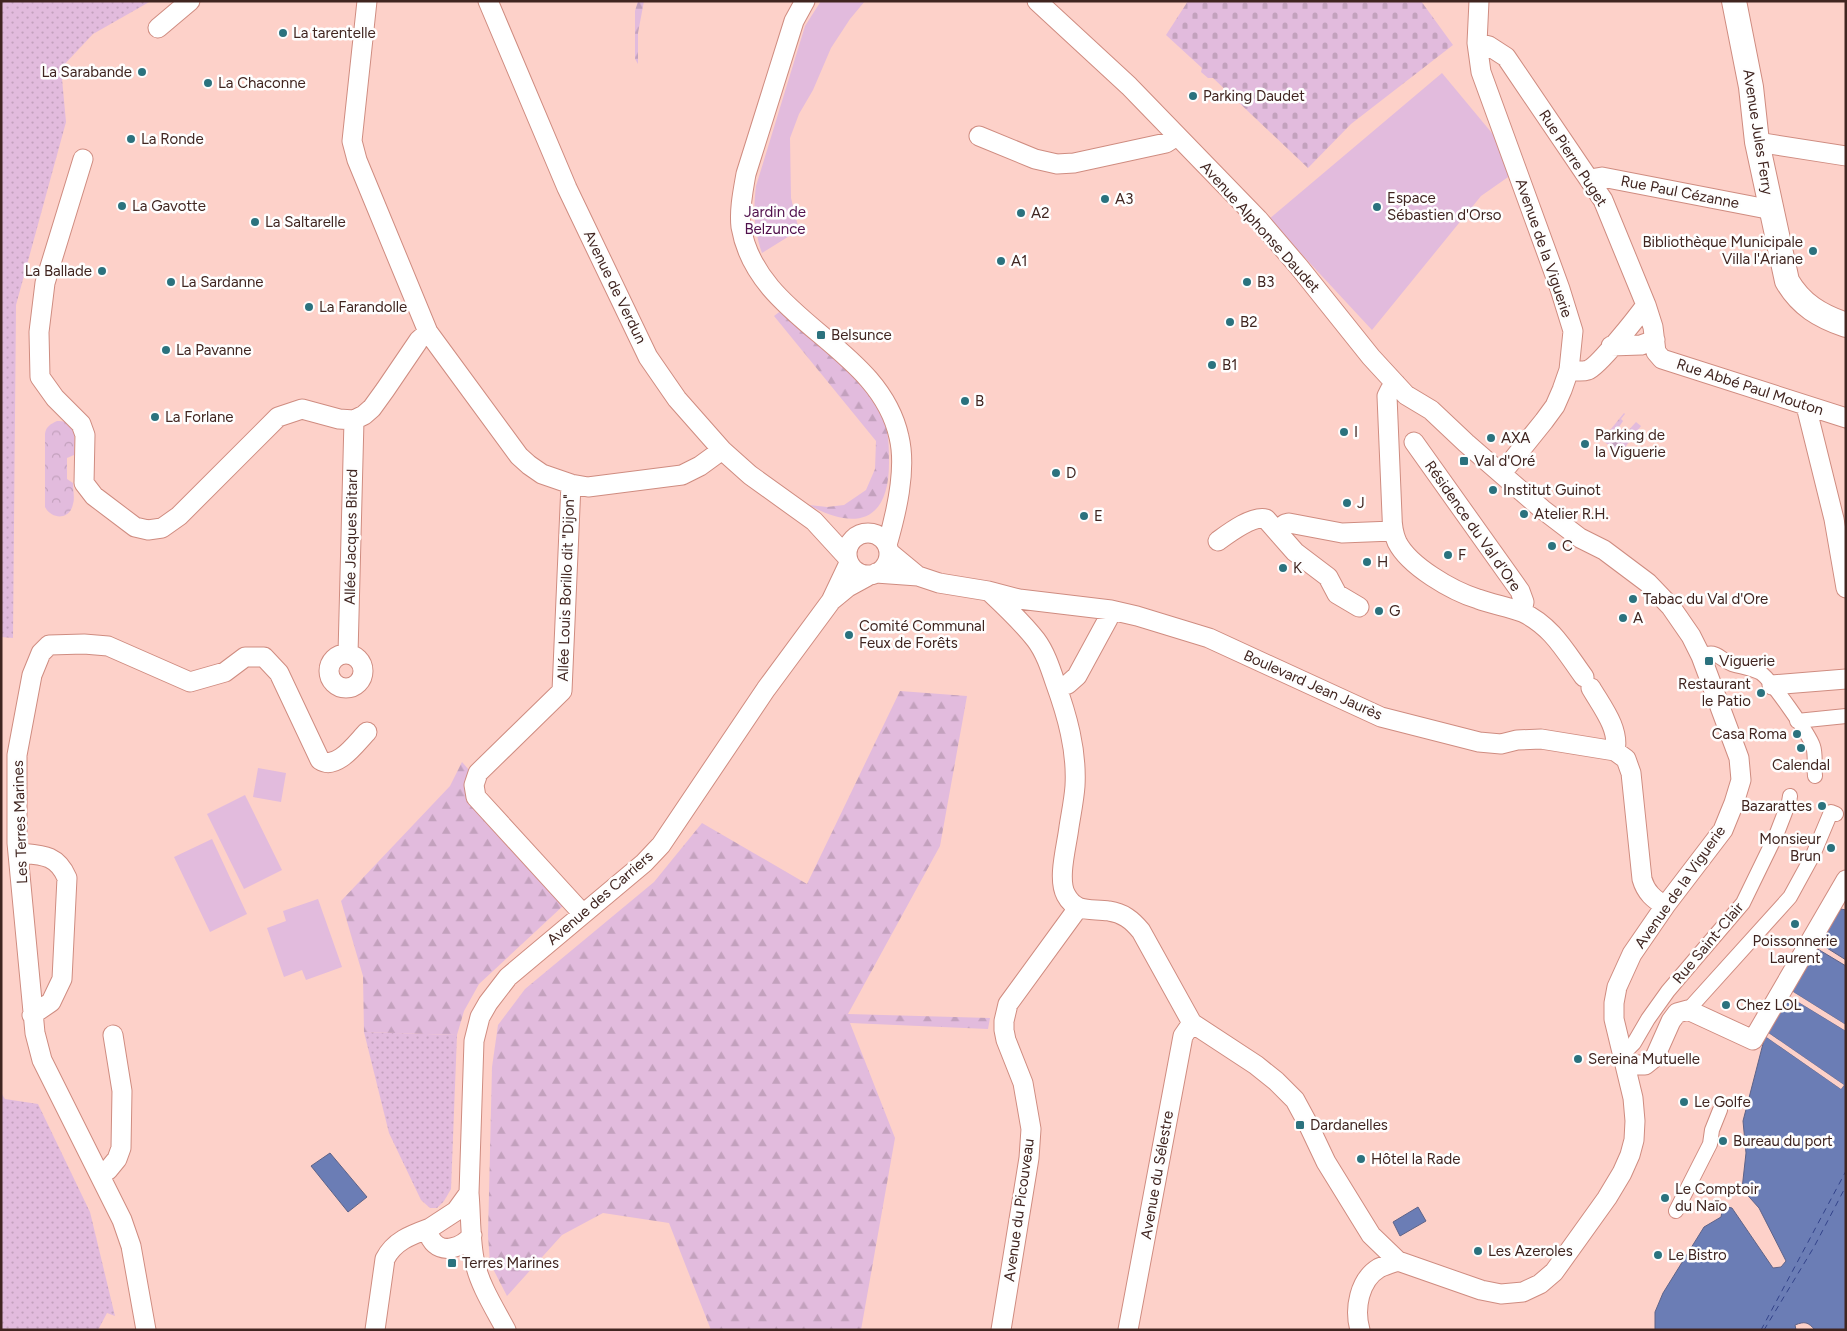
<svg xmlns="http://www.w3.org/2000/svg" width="1847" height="1331" font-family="Figtree,sans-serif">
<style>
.grass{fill:url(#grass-dots)}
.forest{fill:url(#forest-firs)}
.cemetery{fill:url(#cemetery-stones)}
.park{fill:url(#park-crowns)}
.garden{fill:#e2bbdd}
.water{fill:#6b7db5;stroke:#5e6388}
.pier{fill:#fdd1c9}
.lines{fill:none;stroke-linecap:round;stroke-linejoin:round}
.ferry{stroke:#33438a;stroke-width:1;stroke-dasharray:6 5;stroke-linecap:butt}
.pedestrian-casing{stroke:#cf8c80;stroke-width:16}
.minor-casing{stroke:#cf8c80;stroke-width:21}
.tertiary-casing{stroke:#cf8c80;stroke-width:26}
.pedestrian{stroke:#fff;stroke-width:14}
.minor{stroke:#fff;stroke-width:19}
.tertiary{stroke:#fff;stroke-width:24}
.poi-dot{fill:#2b727e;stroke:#fefefe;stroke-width:2}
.labels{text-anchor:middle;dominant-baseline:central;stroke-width:5;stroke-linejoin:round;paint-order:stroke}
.poi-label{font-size:15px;fill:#402520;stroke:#fefefe;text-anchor:start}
.street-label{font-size:15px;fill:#402520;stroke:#fefefe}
.park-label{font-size:15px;fill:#50104c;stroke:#fefefe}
</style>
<defs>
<pattern id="grass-dots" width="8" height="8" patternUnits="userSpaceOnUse" patternTransform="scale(1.25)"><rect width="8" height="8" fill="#e2bbdd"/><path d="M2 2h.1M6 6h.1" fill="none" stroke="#c3a1bd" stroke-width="1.8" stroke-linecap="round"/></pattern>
<pattern id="forest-firs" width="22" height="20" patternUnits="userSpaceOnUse" patternTransform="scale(1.25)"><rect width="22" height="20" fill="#e2bbdd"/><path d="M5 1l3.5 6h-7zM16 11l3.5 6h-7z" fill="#c3a1bd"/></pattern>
<pattern id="cemetery-stones" width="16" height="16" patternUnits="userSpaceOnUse" patternTransform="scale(1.25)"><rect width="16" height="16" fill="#e2bbdd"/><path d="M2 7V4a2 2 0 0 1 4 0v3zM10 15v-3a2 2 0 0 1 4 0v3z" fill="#c3a1bd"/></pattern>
<pattern id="park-crowns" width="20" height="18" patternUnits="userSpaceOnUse" patternTransform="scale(1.25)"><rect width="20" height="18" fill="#e2bbdd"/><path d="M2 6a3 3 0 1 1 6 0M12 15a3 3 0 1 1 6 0" fill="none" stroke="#c3a1bd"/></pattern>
</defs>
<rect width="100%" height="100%" fill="#fdd1c9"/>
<!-- grass -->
<path class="grass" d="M1,1H151L93,34L61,68L66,122L16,305L13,638L1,637Z
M364,1032L457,1035L451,1189L444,1201L437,1208H430L421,1200L389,1133Z
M1,1093L5,1099L38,1104L90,1212L115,1316L107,1313L98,1330H1Z"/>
<!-- forest -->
<path class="forest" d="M638,1H644L638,33V64L635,59V11Z
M782,310C799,326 816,341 832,357C852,375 873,393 883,418C889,432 889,448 889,463C889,522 856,531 809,505L827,507L844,505L866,490L875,469L876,441L774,316Z
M1624,413L1625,414L1621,419L1623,421L1619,427L1626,433L1636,422L1641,426L1620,454L1602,440Z
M900,691L967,696L940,846L848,1014L990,1018L988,1029L850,1023L895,1138L861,1330H711L669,1223L603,1213L562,1235L507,1296L490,1263L488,1235L492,1067L498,1025L525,989L654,882L702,823L807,884Z
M462,762L469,770L465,784L564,905L479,984L464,1011L457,1035L364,1032L363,976L341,901L450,786Z"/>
<!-- cemetery -->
<path class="cemetery" d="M1188,1H1421L1453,45L1351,124L1308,168L1213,78H1208L1201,72L1202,68L1166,35Z"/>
<!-- park -->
<path class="park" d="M57,421C79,421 74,438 74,455L67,458V479L73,483C73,490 75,498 73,504C70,520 52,520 45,507V434C46,426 51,424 57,421Z"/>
<!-- garden -->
<path class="garden" d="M821,1H865L850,19L831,48L813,90L799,114L790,138L791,198L799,230L762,253C754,230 753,210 756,186L805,26Z
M1442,73L1501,144L1511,175L1481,196L1372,330L1269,219Z
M258,768L286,773L281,802L253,797Z
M245,795L282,870L244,889L207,814Z
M212,839L247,914L210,932L174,857Z
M318,899L342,967L306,980L302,970L284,977L267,928L286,921L283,911Z"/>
<!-- water -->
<path class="water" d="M1841,909L1846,910V960L1819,943Z
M1816,948L1846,966V1025L1790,990Z
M1787,995L1846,1031V1330H1815C1808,1322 1805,1321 1795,1325L1796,1330H1655V1312L1663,1293L1704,1227L1721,1217L1723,1206L1732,1208L1773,1268L1781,1267L1786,1261L1759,1208L1742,1189L1746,1153L1743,1121L1765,1036L1841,1089L1844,1085L1767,1032Z
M330,1153L367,1197L348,1212L311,1166Z
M1418,1207L1426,1221L1400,1236L1393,1222Z"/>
<!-- pier -->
<path class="pier" d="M1790,990L1846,1025V1027L1789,992Z
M1788,993L1846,1028V1031L1787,995Z
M1767,1032L1844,1085L1841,1089L1765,1036L1766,1034L1841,1085L1766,1034Z"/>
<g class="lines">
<!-- ferry -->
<path class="ferry" d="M1761,1330L1846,1171
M1764,1330L1814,1247L1846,1186"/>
<defs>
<path id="pedestrian" d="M1701,656C1717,649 1717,658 1732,664C1742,667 1752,668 1761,673C1770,679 1809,734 1813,746C1816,754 1814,767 1815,776
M1797,721L1846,716
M1688,1010L1790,897L1813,855L1831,812L1836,814
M1623,1054L1634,1043L1648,1019L1668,991L1743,903L1777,833L1789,802L1790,796
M1676,1211L1710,1144L1712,1130L1720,1110"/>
<path id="minor" d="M367,1L352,141L357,160L428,332L519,456L529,465L542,474L571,484L588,487L682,475L700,466L722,450
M488,1L567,188L648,357L677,399L722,450L750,475L814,521L847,557
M805,1L794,21L746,174C743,191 739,210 741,227C757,321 879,345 899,437C907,470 896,514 887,545
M1037,1L1129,86L1258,219L1299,267L1371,357L1406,395L1431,410L1466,443L1542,509L1580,538L1604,550L1648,583L1671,607L1691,636L1701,656L1739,758L1741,780L1734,803L1723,830L1665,906L1632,954L1617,987L1614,1003V1019L1633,1098L1635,1121L1634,1140L1630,1155L1622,1173L1607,1198L1554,1272L1540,1284L1523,1292L1501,1294L1481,1290L1398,1261C1392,1263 1385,1265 1379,1268C1359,1280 1354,1309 1360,1330
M1479,1L1477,43L1481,72L1560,289L1573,331L1569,370L1562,390L1555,406L1544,421L1502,473
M158,28L190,1
M1477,43L1489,46L1506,57L1603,200L1646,305L1653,327L1656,352L1662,359L1846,418
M979,136L1035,159L1057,164L1074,163L1166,143L1177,136
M1757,142L1846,156
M83,159L45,283L39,332L40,377L55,398L81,424L85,435L84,483L94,496L135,527L148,530L162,528L179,516L278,417L302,409L339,419L354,420L364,415L372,408L385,390L419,340L428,332
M1590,179L1602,177L1762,208L1771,207
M1611,346L1641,345L1655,340
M1569,370C1575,371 1582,372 1588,370C1599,366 1638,316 1646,305
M1396,384L1390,390L1387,396L1392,515C1392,525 1393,533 1397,542C1409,566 1452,591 1478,599C1492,604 1508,607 1522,612
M1806,406L1834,519L1846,588
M1414,442L1520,591L1524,602L1522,612C1552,626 1565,651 1584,677
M571,484L562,691L478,773L474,785L476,797L583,914
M1277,530L1285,524L1289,523L1342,533L1393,531
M847 554a21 21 0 1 1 42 0a21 21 0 1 1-42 0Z
M1218,541C1229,533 1253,515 1266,519L1295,552L1328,577L1337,594L1359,607
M849,563L831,601L848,587L870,575
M876,573L918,576L889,552
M918,576L939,583L988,591L1019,599L1111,610L1137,616L1209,638L1381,717L1479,742L1501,744L1517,740L1541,739L1615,751L1626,759L1631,773L1642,879C1646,893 1654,899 1665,906
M991,593C1007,608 1023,623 1036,640C1045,652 1050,667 1055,682C1067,715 1077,750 1075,786C1074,800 1071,814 1069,827C1067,845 1057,879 1066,895C1076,914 1092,908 1109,911C1123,913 1132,920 1141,931L1192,1023L1256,1065L1276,1081L1295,1100L1308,1124L1326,1162L1371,1235L1398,1261
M329 671a17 17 0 1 1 34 0a17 17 0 1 1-34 0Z
M348,654L354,420
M1772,685L1846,679
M1057,687L1068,684L1077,676L1108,619L1111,610
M1591,688C1602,707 1620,729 1615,751
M19,853C41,855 57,854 67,878L62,979L51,1002L32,1015
M1626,1065H1645L1655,1057L1671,1021L1677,1013L1688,1010L1753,1040L1846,880
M99,1174L108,1170L117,1159L121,1148L122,1091L113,1035
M469,1193L474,1041L480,1017L488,1003L508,977L644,863L661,845L766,689L831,601
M472,1235C463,1247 441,1256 431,1239C429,1235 428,1232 430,1228L456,1211L469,1193C471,1215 470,1243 475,1263C480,1286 495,1309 506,1330
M146,1330L131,1246L122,1220L42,1060L35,1033L17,843V755L32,675L41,653L49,645L84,644L108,646L190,682L225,672L245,657H264L279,673L320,760C337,771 356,743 367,732
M375,1330L385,1259C394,1241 411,1235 430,1228
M1001,1330L1029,1158L1031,1129L1023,1083L1006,1040L1004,1030V1021L1008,1004L1078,908
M1128,1330L1183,1036L1192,1023"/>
<path id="tertiary" d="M1734,1L1751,87L1757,142L1787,281C1801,305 1820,316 1846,325"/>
</defs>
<!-- pedestrian casing -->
<use href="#pedestrian" class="pedestrian-casing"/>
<!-- minor casing -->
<use href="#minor" class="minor-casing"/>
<!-- tertiary casing -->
<use href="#tertiary" class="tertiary-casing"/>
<!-- pedestrian -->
<use href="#pedestrian" class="pedestrian"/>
<!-- minor -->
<use href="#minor" class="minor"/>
<!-- tertiary -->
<use href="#tertiary" class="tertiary"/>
</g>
<!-- markers -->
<g class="poi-dot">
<circle cx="283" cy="33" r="5"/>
<circle cx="142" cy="72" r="5"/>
<circle cx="208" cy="83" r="5"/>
<circle cx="1193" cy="96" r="5"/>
<circle cx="131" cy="139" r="5"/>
<circle cx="1105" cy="199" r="5"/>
<circle cx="122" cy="206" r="5"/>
<circle cx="1377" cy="207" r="5"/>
<circle cx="1021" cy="213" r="5"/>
<circle cx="255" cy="222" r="5"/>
<circle cx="1813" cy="251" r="5"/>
<circle cx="1001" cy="261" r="5"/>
<circle cx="102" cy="271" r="5"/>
<circle cx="171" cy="282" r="5"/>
<circle cx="1247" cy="282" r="5"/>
<circle cx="309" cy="307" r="5"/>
<circle cx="1230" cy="322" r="5"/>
<rect x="816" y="330" width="10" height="10" rx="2.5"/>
<circle cx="166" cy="350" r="5"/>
<circle cx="1212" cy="365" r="5"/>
<circle cx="965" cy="401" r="5"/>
<circle cx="155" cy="417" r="5"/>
<circle cx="1344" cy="432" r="5"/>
<circle cx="1491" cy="438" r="5"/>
<circle cx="1585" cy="444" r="5"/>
<rect x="1459" y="456" width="10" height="10" rx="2.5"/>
<circle cx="1056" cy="473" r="5"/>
<circle cx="1493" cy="490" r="5"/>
<circle cx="1347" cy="503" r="5"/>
<circle cx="1524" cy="514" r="5"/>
<circle cx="1084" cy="516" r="5"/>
<circle cx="1552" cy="546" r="5"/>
<circle cx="1448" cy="555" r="5"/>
<circle cx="1367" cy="562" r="5"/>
<circle cx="1283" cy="568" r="5"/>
<circle cx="1633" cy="599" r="5"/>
<circle cx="1379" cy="611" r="5"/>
<circle cx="1623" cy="618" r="5"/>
<circle cx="849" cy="635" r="5"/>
<rect x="1704" y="656" width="10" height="10" rx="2.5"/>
<circle cx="1761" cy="693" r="5"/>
<circle cx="1797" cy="734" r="5"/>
<circle cx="1801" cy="748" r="5"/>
<circle cx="1822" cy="806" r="5"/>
<circle cx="1831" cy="848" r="5"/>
<circle cx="1795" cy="924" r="5"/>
<circle cx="1726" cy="1005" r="5"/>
<circle cx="1578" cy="1059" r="5"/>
<circle cx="1684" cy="1102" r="5"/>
<rect x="1295" y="1120" width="10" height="10" rx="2.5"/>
<circle cx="1723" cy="1141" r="5"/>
<circle cx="1361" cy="1159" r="5"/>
<circle cx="1665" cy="1198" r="5"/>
<circle cx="1478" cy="1251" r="5"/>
<circle cx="1658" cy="1255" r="5"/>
<rect x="447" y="1258" width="10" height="10" rx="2.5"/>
</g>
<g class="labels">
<!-- poi labels -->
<g class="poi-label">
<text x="293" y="33">La tarentelle</text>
<text x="132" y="72" text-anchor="end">La Sarabande</text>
<text x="218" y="83">La Chaconne</text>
<text x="1203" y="96">Parking Daudet</text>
<text x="141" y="139">La Ronde</text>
<text x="1387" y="198">Espace<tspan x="1387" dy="17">Sébastien d'Orso</tspan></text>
<text x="1115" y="199">A3</text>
<text x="132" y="206">La Gavotte</text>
<text x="1031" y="213">A2</text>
<text x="265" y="222">La Saltarelle</text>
<text x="1803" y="242" text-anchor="end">Bibliothèque Municipale<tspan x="1803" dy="17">Villa l'Ariane</tspan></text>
<text x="1011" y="261">A1</text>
<text x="92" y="271" text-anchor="end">La Ballade</text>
<text x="181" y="282">La Sardanne</text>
<text x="1257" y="282">B3</text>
<text x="319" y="307">La Farandolle</text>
<text x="1240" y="322">B2</text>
<text x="831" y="335">Belsunce</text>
<text x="176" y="350">La Pavanne</text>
<text x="1222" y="365">B1</text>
<text x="975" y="401">B</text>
<text x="165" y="417">La Forlane</text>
<text x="1354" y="432">I</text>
<text x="1595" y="435">Parking de<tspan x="1595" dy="17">la Viguerie</tspan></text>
<text x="1501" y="438">AXA</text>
<text x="1474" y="461">Val d'Oré</text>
<text x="1066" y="473">D</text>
<text x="1503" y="490">Institut Guinot</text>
<text x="1357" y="503">J</text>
<text x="1534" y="514">Atelier R.H.</text>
<text x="1094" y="516">E</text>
<text x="1562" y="546">C</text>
<text x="1458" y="555">F</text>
<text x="1377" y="562">H</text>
<text x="1293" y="568">K</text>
<text x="1643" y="599">Tabac du Val d'Ore</text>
<text x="1389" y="611">G</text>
<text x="1633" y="618">A</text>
<text x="859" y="626">Comité Communal<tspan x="859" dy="17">Feux de Forêts</tspan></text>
<text x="1719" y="661">Viguerie</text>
<text x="1751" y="684" text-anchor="end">Restaurant<tspan x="1751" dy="17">le Patio</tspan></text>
<text x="1787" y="734" text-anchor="end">Casa Roma</text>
<text x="1801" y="765" text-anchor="middle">Calendal</text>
<text x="1812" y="806" text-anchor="end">Bazarattes</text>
<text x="1821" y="839" text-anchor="end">Monsieur<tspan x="1821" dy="17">Brun</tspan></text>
<text x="1795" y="941" text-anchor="middle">Poissonnerie<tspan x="1795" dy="17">Laurent</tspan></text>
<text x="1736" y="1005">Chez LOL</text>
<text x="1588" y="1059">Sereina Mutuelle</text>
<text x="1694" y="1102">Le Golfe</text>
<text x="1310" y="1125">Dardanelles</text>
<text x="1733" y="1141">Bureau du port</text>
<text x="1371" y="1159">Hôtel la Rade</text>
<text x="1675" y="1189">Le Comptoir<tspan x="1675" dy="17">du Naïo</tspan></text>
<text x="1488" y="1251">Les Azeroles</text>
<text x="1668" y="1255">Le Bistro</text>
<text x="462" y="1263">Terres Marines</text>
</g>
<!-- street labels -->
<g class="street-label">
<text transform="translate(1758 132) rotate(81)">Avenue Jules Ferry</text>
<text transform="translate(1573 158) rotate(57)">Rue Pierre Puget</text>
<text transform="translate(1680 192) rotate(11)">Rue Paul Cézanne</text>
<text transform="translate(1260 227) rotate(48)">Avenue Alphonse Daudet</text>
<text transform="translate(1544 248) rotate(71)">Avenue de la Viguerie</text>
<text transform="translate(615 287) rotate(64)">Avenue de Verdun</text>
<text transform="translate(1750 387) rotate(18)">Rue Abbé Paul Mouton</text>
<text transform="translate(1473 526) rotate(55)">Résidence du Val d'Ore</text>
<text transform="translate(351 537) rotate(-89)">Allée Jacques Bitard</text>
<text transform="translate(566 588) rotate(-88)">Allée Louis Borillo dit "Dijon"</text>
<text transform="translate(1313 685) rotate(24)">Boulevard Jean Jaurès</text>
<text transform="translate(20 822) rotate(-92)">Les Terres Marines</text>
<text transform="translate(1680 887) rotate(-55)">Avenue de la Viguerie</text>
<text transform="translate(600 898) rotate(-41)">Avenue des Carriers</text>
<text transform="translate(1708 943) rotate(-50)">Rue Saint-Clair</text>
<text transform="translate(1157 1175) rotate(-80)">Avenue du Sélestre</text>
<text transform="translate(1019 1210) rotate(-82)">Avenue du Picouveau</text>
</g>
<!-- park labels -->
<g class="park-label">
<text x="775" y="212">Jardin de<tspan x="775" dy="17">Belzunce</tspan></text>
</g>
</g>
<!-- border -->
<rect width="1847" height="1331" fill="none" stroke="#402520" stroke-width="5"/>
</svg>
